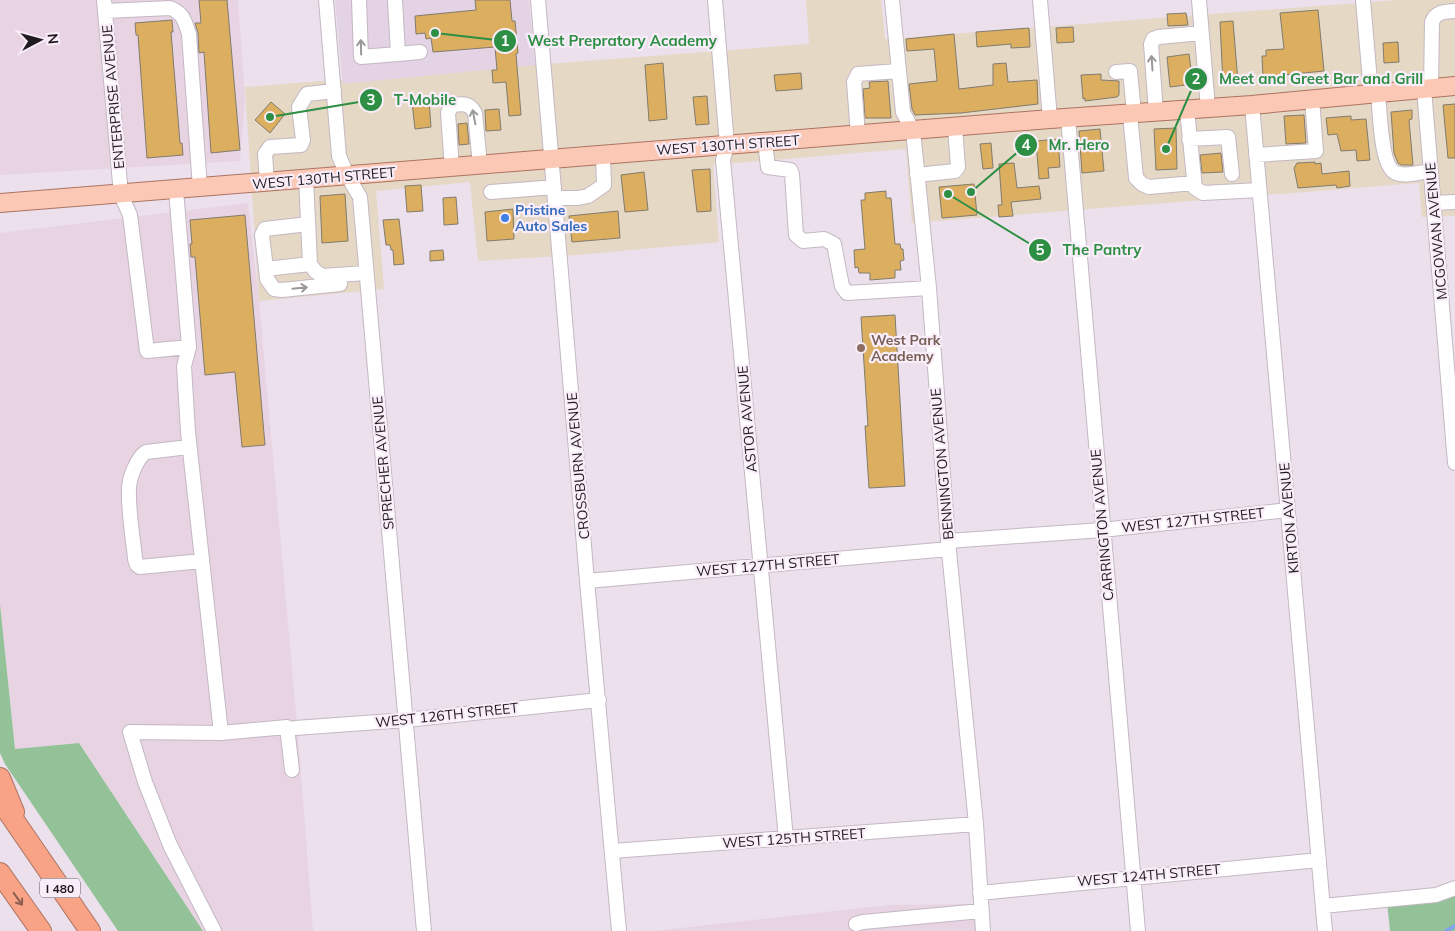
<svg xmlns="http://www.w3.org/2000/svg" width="1455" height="931" font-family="Mulish,sans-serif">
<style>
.commercial{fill:#e5d8c5}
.industrial{fill:#e8d3e2}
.built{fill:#e3d3e4}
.green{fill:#94c298}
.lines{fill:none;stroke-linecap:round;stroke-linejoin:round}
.stream{stroke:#81a4ea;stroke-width:4}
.building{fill:#dbae60;stroke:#827b6f}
.minor-casing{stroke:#c3b8c3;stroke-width:16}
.major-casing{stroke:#ac7362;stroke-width:20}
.highway-casing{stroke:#ac7362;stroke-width:22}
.minor{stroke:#fff;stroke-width:14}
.major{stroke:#fbc8b6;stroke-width:18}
.highway{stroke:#f8a386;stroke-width:20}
.oneway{stroke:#9a989a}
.oneway2{stroke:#8c5f52}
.shop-dot{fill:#3f7fe0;stroke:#f8edf8;stroke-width:2}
.education-dot{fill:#8d6e63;stroke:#f8edf8;stroke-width:2}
.labels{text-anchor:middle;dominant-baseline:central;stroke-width:4.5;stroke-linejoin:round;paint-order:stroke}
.shield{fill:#f8edf8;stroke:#605a60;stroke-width:1}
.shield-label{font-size:12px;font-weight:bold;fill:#1f1b1f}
.street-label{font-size:14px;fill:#1f1b1f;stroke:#f8edf8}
.shop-label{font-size:14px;font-weight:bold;fill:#366cbe;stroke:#f8edf8;text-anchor:start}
.education-label{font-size:14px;font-weight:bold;fill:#785e54;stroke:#f8edf8;text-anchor:start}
.leader{fill:none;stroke:#2c8f44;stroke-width:2}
.callout-dot{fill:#2c8f44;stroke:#f8edf8;stroke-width:2}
.mark-label{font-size:15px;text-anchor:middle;font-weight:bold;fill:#fff}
.callout-label{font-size:15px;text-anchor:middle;font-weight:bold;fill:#2c8f44;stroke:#f8edf8;stroke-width:4.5;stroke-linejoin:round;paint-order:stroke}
</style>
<rect width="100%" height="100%" fill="#ebe0eb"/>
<!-- commercial -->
<path class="commercial" d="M806,0H881L885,39L1398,0H1455V216L1422,217L1419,183L912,223L906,149L713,165L719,242L576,255L478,261L470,182L376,191L384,289L259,301L245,87L809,44Z"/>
<!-- industrial -->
<path class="industrial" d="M0,0H238L245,99L240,161L0,175Z
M248,203L259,301L298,735L313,931H203L79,743L15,749L0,604V233Z
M974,904L979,931H654L888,905Z"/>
<!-- built -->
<path class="built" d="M335,0H529L535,65L343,84Z"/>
<!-- green -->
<path class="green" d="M0,604L15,749L79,743L203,931H118L5,764L0,753Z
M1455,894V931H1390L1387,902Z"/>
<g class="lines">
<!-- stream -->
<path class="stream" d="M1446,931L1455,926"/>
</g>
<!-- building -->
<path class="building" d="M199,0H227L240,150L211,153L204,52L199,53L198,33L195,23H201Z
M475,0H510L512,21H515L518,53L516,54L521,115L509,116L506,82L493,83L492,70H497L495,47L433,52L431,38L426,39L425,33L416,34L415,16L476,10Z
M1318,10L1324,71L1263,77L1262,56H1266V50L1284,49L1280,13Z
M1186,13L1188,25L1168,26L1167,14Z
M172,20L173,32H171L180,143H182L183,155L147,158L138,35H136L135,23Z
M1233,21L1238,82L1223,83L1220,22Z
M1073,27L1074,42L1057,43L1056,28Z
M1029,28L1030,47L1011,48V44L977,47L976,32Z
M954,34L959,89L993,85V64L1006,63L1008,82L1037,80L1038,104L961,113L915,115L912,109L909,84L937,81L934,49L907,51L906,39Z
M1398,42L1399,62L1384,63L1383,43Z
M1189,54L1193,84L1170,87L1167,57Z
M663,63L667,119L649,121L645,65Z
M801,73L802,89L776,91L774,75Z
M1101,74V80L1119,81V95L1117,97L1085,101V98L1083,99L1081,75Z
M888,81L891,118H865L863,89L870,88L869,82Z
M707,96L709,124L696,125L693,97Z
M429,100L431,127L415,129L412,102Z
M271,102L285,114L270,133L255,120Z
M1455,104V158H1448L1443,105Z
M499,109L501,130L486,131L485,110Z
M1412,110V119L1409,120L1413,165H1401L1398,163L1394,153L1391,112Z
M1304,115L1306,143L1286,144L1284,116Z
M1351,116V120L1366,119L1370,160L1357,161L1356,150L1341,151L1337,134L1328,135L1326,118Z
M467,123L469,144L459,145L458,124Z
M1176,128L1177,169L1156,170L1154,129Z
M1100,129L1104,171L1082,173L1079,131Z
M1058,139L1060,167L1048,168L1049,178L1039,179L1036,141Z
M991,143L993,168L983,169L980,144Z
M1221,153L1223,172L1202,173L1200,155Z
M1315,162V164L1321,163L1322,174L1349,171L1350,186L1337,188L1336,185L1298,188L1294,168L1297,163Z
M1014,163L1017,188L1039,186L1041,199L1011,202L1013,216L999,217L998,205H1002L999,164Z
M710,169L711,211L697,212L692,170Z
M644,172L648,210L625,212L621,175Z
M974,184L977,215L942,218L939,187Z
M421,185L423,211L407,212L405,186Z
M886,191V198H891L895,244H900L901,249H903L904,260L900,261L901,270H895V278L870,280V273H859L858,267L855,268L854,250L865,249L861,200H865V193Z
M345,194L348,241L322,243L320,196Z
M456,197L458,224L444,225L443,198Z
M513,209L514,239L487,241L485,212Z
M618,211L620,238L572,242L569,216Z
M245,215L265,445L242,447L235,372L205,375L195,257H191L190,244H192L190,220Z
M399,219L404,264L394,265L393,250H391L390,245H386L383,220Z
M443,250L444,260L430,261V251Z
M895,315L905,486L869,488L865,426H868L861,317Z"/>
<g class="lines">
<defs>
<path id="minor" d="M104,0L121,195L130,215L147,351L189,347
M326,0L339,156L347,175L360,197L424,931
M359,0L361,57L398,54L395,0
M538,0L587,581L619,931
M715,0L727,145L723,160L786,839
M892,0L903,112L913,131L929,288L948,541L976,824L983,931
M1040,0L1050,119
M1199,0L1208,108
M1363,0L1371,93
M105,11L170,8C183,13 185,21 189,34L200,188
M398,54L420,52
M1116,72L1130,71L1134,113
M1431,88L1432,22C1436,11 1445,12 1455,11
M1424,89L1455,463
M1378,93C1380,109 1380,167 1396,173C1405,177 1421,172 1431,171
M1252,105L1325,931
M1187,110L1195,188L1203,193L1259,190
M1156,112L1151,44L1153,39L1159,37L1201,33
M1130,114L1136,178L1142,184L1149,187L1194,183
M1068,118L1138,931
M858,135L854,82L858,74L898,71
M1189,139L1228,137L1232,174
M765,142L768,167L790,170L792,174L796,235L803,241L824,239L834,244L842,286L847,293L929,288
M1256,155L1316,151L1312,99
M452,168L448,113L452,105C462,104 469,102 475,113L480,165
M917,175L955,171L958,167L955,127
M306,178L310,264L315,271L322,276L366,273
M267,182L265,154L270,147L301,145L303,140L299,107L307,94L334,91
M176,190L189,347L184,366L188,432L221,733L287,727L292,770
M491,192L554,187
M555,198H578L588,196L604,185L603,155
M1433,203L1455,202
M308,224L265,229L262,235L266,269L310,264
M266,269L267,279L274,289L282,290L340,284
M189,447L146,452C137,458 129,478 129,489C128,511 133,537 135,559L137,565L140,567L202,561
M948,541L1102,530L1288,510
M587,581L949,549
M295,728L406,720L599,700
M612,851L976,824
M980,893L1319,860
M1323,906L1436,895L1455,888
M856,924L863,922L981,911
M214,931L170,845L145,782L130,732L221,733"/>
<path id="major" d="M0,203L1050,119L1252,105L1455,86"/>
<path id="highway" d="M0,778L14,812
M0,800L90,931
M0,873L41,931"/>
</defs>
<!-- minor casing -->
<use href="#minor" class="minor-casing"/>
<!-- major casing -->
<use href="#major" class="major-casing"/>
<!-- highway casing -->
<use href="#highway" class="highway-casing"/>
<!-- minor -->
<use href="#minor" class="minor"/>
<!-- major -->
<use href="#major" class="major"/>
<!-- highway -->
<use href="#highway" class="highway"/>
</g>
<!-- one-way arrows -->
<defs><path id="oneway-shaft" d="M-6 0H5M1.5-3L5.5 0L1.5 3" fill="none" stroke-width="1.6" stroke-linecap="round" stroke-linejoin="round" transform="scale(1.25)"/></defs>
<g class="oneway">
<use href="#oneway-shaft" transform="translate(361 47) rotate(-91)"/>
<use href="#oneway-shaft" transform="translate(1152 63) rotate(-94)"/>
<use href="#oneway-shaft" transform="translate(474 117) rotate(-101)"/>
<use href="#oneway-shaft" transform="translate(300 288) rotate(-6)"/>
</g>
<use class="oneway2" href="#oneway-shaft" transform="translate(18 899) rotate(55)"/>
<!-- markers -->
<circle class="shop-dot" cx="505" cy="218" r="5"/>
<circle class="education-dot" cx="861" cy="348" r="5"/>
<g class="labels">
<!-- shield labels -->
<rect class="shield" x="40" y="878.5" width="40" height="19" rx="4"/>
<g class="shield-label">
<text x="60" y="888">I 480</text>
</g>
<!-- street labels -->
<g class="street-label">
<text transform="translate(113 97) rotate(-95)">ENTERPRISE AVENUE</text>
<text transform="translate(728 145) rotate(-4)">WEST 130TH STREET</text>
<text transform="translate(324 178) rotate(-5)">WEST 130TH STREET</text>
<text transform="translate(1436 231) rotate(-95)">MCGOWAN AVENUE</text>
<text transform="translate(747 419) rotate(-95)">ASTOR AVENUE</text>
<text transform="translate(383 463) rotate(-95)">SPRECHER AVENUE</text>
<text transform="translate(942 464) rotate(-95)">BENNINGTON AVENUE</text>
<text transform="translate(578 466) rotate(-95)">CROSSBURN AVENUE</text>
<text transform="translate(1289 518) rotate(-95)">KIRTON AVENUE</text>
<text transform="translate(1193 520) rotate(-6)">WEST 127TH STREET</text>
<text transform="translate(1102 525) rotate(-95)">CARRINGTON AVENUE</text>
<text transform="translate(768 565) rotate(-5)">WEST 127TH STREET</text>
<text transform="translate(447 715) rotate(-6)">WEST 126TH STREET</text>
<text transform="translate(794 838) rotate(-4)">WEST 125TH STREET</text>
<text transform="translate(1149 875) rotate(-5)">WEST 124TH STREET</text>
</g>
<!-- shop labels -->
<g class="shop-label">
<text x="515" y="210">Pristine<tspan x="515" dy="16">Auto Sales</tspan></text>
</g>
<!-- education labels -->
<g class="education-label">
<text x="871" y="340">West Park<tspan x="871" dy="16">Academy</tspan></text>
</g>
</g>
<!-- callouts -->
<path class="leader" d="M435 33L505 41M1166 149L1196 79M270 117L371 100M971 192L1026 145M948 194L1040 250"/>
<g class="callout-dot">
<circle cx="435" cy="33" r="5"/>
<circle cx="1166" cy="149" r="5"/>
<circle cx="270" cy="117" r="5"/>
<circle cx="971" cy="192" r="5"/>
<circle cx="948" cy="194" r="5"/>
<circle cx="505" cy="41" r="12"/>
<circle cx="1196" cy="79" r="12"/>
<circle cx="371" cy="100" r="12"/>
<circle cx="1026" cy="145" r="12"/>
<circle cx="1040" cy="250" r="12"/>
</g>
<g class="mark-label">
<text x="505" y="46">1</text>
<text x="1196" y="84">2</text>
<text x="371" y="105">3</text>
<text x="1026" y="150">4</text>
<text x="1040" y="255">5</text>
</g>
<g class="callout-label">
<text x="622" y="46">West Prepratory Academy</text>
<text x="1321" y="84">Meet and Greet Bar and Grill</text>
<text x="425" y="105">T-Mobile</text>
<text x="1079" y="150">Mr. Hero</text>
<text x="1102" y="255">The Pantry</text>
</g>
<!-- north arrow -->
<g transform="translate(40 40) rotate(84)" stroke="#f8edf8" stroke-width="4" paint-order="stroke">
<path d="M0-4L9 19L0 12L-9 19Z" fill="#1f1b1f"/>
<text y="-8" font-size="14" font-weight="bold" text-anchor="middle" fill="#1f1b1f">N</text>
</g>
</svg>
